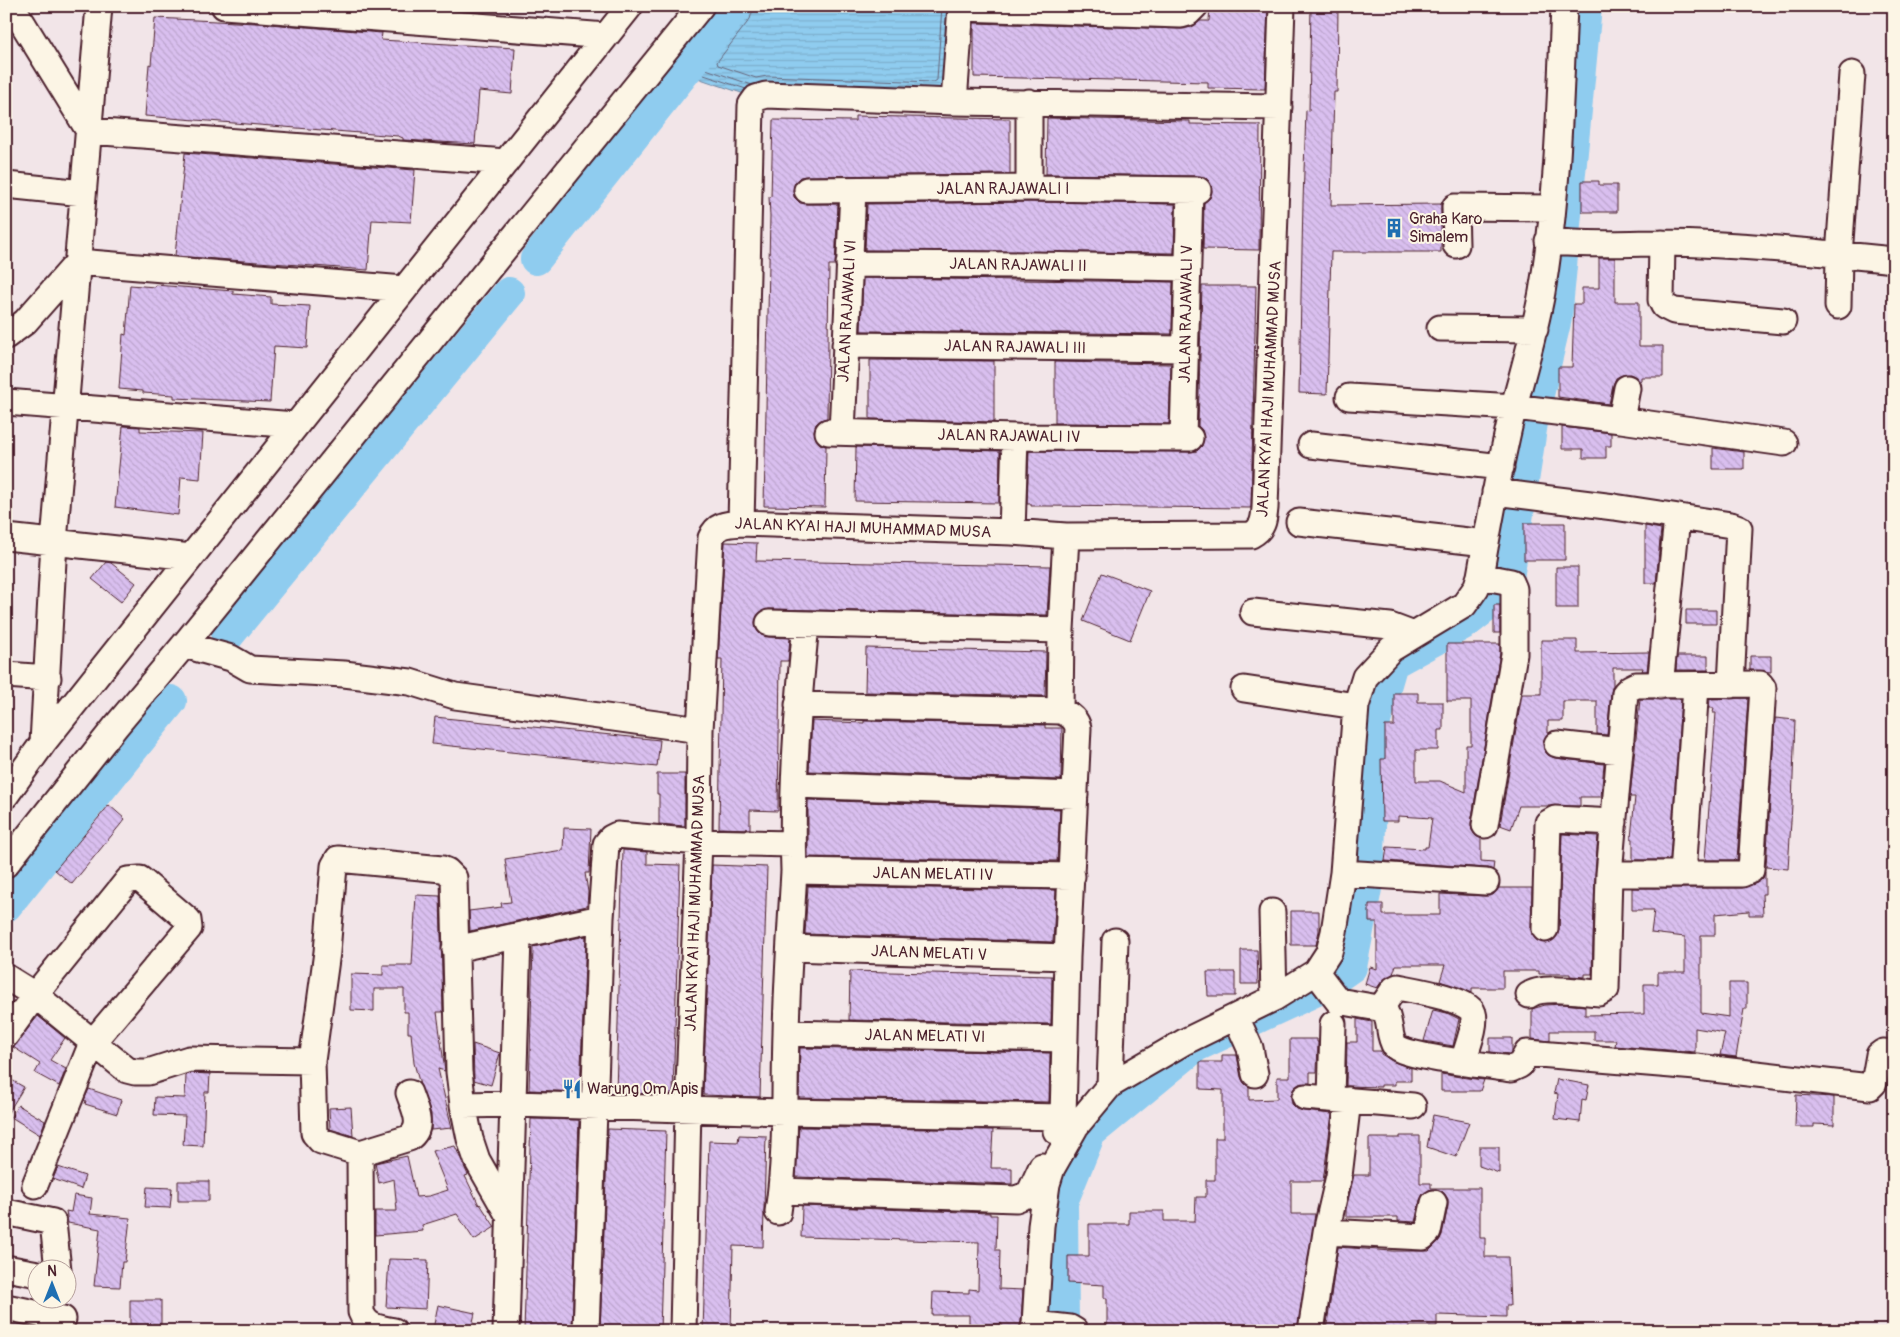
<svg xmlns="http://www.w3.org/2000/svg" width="1900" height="1337" font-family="Pangolin,sans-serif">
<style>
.water{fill:url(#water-rules);stroke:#7387a1}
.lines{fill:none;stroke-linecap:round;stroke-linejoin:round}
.shore{stroke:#666479;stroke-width:1}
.river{stroke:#8fccef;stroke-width:32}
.building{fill:url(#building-back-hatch);stroke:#4a1f2b}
.minor-casing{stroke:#4a1f2b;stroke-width:29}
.minor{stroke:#fcf5e5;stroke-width:25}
.labels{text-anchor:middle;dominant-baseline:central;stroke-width:4;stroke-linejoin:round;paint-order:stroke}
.street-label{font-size:16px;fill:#4a1f2b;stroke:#fcf5e5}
.poi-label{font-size:16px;fill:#4a1f2b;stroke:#fcf5e5;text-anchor:start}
</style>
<defs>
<pattern id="water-rules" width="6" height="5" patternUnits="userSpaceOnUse" patternTransform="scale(1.25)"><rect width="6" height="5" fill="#8fccef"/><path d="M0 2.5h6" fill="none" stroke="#7dafcd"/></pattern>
<pattern id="building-back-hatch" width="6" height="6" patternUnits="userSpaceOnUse" patternTransform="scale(1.25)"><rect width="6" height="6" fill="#d9bfef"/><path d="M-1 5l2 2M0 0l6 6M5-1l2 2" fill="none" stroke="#bca4cd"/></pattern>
</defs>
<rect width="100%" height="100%" fill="#f2e5e8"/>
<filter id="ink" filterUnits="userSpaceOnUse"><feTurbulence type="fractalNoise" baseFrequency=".02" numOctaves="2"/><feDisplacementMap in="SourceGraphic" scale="10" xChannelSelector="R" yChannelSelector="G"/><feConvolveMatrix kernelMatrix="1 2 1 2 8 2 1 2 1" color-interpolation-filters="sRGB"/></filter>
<g filter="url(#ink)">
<!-- water -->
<path class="water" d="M737,6H961L954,102L756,98L683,73Z"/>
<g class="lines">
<!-- shore -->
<path class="shore" d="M740,6L739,11L693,70L695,72L746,89
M746,6L744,15L704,67L706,69L752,85
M754,6L750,19L717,62L718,65L756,78L767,76L934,82L937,80L942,6"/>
<!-- river -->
<path class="river" d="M536,259L737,6
M227,637L509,293
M6,906L171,701
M1061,1331L1063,1326L1062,1202L1090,1133L1196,1046L1321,988L1351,967L1368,878L1374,725L1392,663L1465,623L1492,602L1508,578L1533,416L1556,318L1586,6"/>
</g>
<!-- building -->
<path class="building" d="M1210,6H1268L1265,89L1208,88V82L974,77V23L1181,29L1192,27L1200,21H1209Z
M1311,6H1338L1337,92H1334L1331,205L1441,204V252H1331L1327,394L1299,393L1303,202L1306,110L1309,111Z
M155,18L256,23L382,33L381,40L515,48L512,94L479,91L475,144L403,140V138L398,136L145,116L149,64L151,65Z
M855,116L1010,119V174L807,176L800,177L795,183L793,190L794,197L800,203L807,204H838L835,265H829L827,418L821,420L816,424L814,431L816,439L820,444L826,446L825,507L764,506L770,216L769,197H771L773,120L855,121Z
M1047,118L1190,121V124L1260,125L1259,250L1203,249L1204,203L1210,198L1212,191L1210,183L1205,177L1198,176L1046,174Z
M185,153L415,170L411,222L372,220L368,270L175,256Z
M1582,181H1599V185H1617V212H1582Z
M1029,202L1175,204L1174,253L865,250L867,204Z
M1599,258H1615V302H1639V346H1663V377H1641V381H1639L1636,377L1630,374L1622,375L1616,378L1613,385L1609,404L1558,397V367H1572L1574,304H1582V288H1599Z
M863,278L1173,282L1172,334L861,331Z
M130,285L155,287V285L233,291V294L271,297V304L310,306L307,348L274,346L270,402L174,398V395L143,393V391L119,389L123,334L126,335Z
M1202,286H1256L1251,508L1045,506H1031V504H1027L1029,451L1190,452L1197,451L1202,446L1204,438L1202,430L1198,426Z
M870,360L994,361V422L870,419Z
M1055,362L1171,364L1169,424L1055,423Z
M123,426L140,427V431L203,433L200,479L181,477L178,515L115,507Z
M1562,427L1611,433V446H1606V458H1583V449H1562Z
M856,447L1000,451L999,503L855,501Z
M1713,448L1744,452V469H1713Z
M1524,523H1565V560H1524Z
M1645,526L1661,529L1656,583H1645Z
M725,542L757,543L756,561L1050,566L1047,615L769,609L762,611L757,616L755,622L756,629L761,635L769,637L790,638L788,661H780L778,811L750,810V829L719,828L722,659H718Z
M106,562L111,563L136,583L121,602L92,579Z
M1556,567H1578V608H1556Z
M1102,573L1150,591L1130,640L1083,621Z
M1494,605H1500V633H1494Z
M1686,610H1716V624H1686Z
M1541,640H1577V653L1649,652L1647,671H1642L1643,668H1613V686L1611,692L1607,735L1597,734V701H1563V721H1548V733L1543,743L1544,750L1548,755L1555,758L1604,764L1601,797H1580V806H1519L1511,829L1500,825L1522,694H1541Z
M1447,644H1500V653L1471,823L1472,830L1476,836L1481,838V861L1494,862L1493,870L1487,868L1385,861L1387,847L1425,849V847H1428L1432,818L1398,816V821H1382L1381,759H1385V726H1394V693H1418V702H1443V730H1438V750H1416V781H1440L1466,792V745H1471V701H1447Z
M866,648L1046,652L1045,696L865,692Z
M1677,656H1708V670H1676Z
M1750,656H1771V672L1750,670Z
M1748,698L1737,860H1705L1716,713H1713L1714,708H1709L1710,699Z
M1640,699H1681L1670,860H1633V839L1631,838L1635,797H1630Z
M435,717L660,740L657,767L432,744Z
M1775,718L1795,720L1792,805L1788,869L1766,867Z
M812,721L864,723V721L1045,725V728H1062L1061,780L809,771Z
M657,774H685V826L659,824V794H657Z
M808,800L1060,809L1057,861L808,857Z
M109,805L125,819L72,884L55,870Z
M564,828L591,829L589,873H585L588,892L587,906L470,931L469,911L502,907L501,903L511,902L505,859L563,850Z
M1562,834L1598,836L1595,874L1592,974H1585V977L1570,976V974H1539V971H1503V988H1472V993L1440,981L1445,965H1396L1393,974L1382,981L1377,988L1365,984L1370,967L1377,969V922H1369V904H1383V915H1440V894L1485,896L1493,895L1499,888H1532L1531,929L1532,935L1538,941L1545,943L1552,941L1557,936L1559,929Z
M623,850L647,852V864L680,865L673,1094L616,1093Z
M712,865L767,867L760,1097L703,1095Z
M1765,871V894H1762L1763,915H1749V911L1715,914V935H1701V1013L1729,1017V983H1747V1009H1744L1736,1057L1720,1055L1725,1033L1695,1028V1052L1615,1046L1616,1040H1594V1031H1550V1041L1532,1039V1009L1545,1005L1562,1004L1585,1006V1015L1644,1014V984H1658V972H1685V937L1651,933L1654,910H1632V888H1742L1757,883L1763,878Z
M808,886L1056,890L1053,942L805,934Z
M416,895L440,896L443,1012H437L445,1071L438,1069L452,1128L431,1130V1114L420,1085L414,1063L411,1033H408V1012H404V989H374V1011L351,1010V974L383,975V965H412Z
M1291,911H1319V931L1316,945H1291Z
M586,936L580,1092L529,1090L533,947Z
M1241,950H1257L1258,984H1241Z
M850,971L1052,976L1051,1024L849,1020Z
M1207,972H1235V996H1208Z
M1433,1010L1447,1013L1459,1019L1453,1046L1424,1041Z
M38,1016L65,1038L50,1060L66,1069L59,1086L35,1073L40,1064L13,1047Z
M1357,1019L1372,1022V1051H1381V1054L1394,1062L1411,1068V1081H1395V1085H1381V1087L1346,1086L1347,1042H1357Z
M1490,1038H1512V1051L1510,1054L1490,1052Z
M1290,1039H1317V1042H1318L1317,1072H1310V1083L1299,1084L1294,1088L1291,1095L1292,1104L1297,1109L1303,1111L1332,1114L1323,1181H1291V1214H1315L1297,1331H1199V1328H1166V1331H1107V1298H1104V1285L1068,1283V1256H1089V1224H1129V1211H1164V1221H1195L1196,1197H1206V1180H1215V1138H1223V1090L1200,1089V1062H1222V1055H1237L1241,1077L1244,1083L1249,1087V1100L1277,1099V1077H1290Z
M473,1044L500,1053L491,1085L474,1080Z
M800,1048L1050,1053L1049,1102L799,1098Z
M191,1073L210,1074L209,1092H205L203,1146L183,1145L185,1116L154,1115L155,1097L185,1098L186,1075Z
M1441,1074L1467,1078L1484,1080L1480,1091H1441Z
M6,1077L24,1087L6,1116Z
M1557,1079L1589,1085L1586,1100L1582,1099L1580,1122L1555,1119L1558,1094L1554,1093Z
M89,1089L121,1100L117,1114L85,1104L86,1101L84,1100Z
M1796,1095L1834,1097V1125L1814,1124V1127H1795Z
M18,1105L45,1121L40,1135L11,1117Z
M351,1107L353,1136L330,1129L329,1108Z
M1433,1115L1469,1122L1456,1157L1427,1147Z
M531,1119L579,1120L572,1331H524Z
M799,1127L993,1130L991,1168H1012V1184L796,1177Z
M608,1129L666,1131L660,1331H600Z
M739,1135L766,1136L763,1247L733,1246L731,1331H703L709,1141L738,1142Z
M1400,1136H1420V1183H1431V1188H1480V1238H1485V1257H1508L1510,1306H1506V1317L1437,1315V1326H1409V1331H1326L1338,1247L1392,1251H1429L1438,1242L1442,1235L1448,1206V1199L1443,1192L1436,1189L1429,1190L1423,1194L1420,1200L1415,1222L1398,1221V1217H1346V1209L1354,1175H1369V1138H1400Z
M455,1146L468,1175L465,1176L479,1205L480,1204L495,1227L474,1240L457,1214L422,1225L423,1231L375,1235V1211H397L394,1179L379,1183L375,1163L407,1156L416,1197L429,1196L448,1190L432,1151Z
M1479,1147H1499V1173L1479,1166Z
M58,1167L85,1176L81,1189L53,1179Z
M178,1181H209V1201H178Z
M147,1187L172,1188L170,1208L145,1207Z
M74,1195L92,1198L90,1214L130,1218L125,1262H122L120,1287L94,1286L100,1229L68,1223L66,1211L71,1212Z
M802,1206L990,1213V1215H997L996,1250H1000L999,1289L1023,1290L1021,1322L1018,1331H1002V1324H969V1315H932L933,1292L969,1293V1289L978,1290L979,1242L801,1237Z
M389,1259L428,1260L426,1309L386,1307Z
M130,1300H161V1324H153V1331H137V1324H130Z
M438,1305L475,1313L471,1331L433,1329Z"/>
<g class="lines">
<defs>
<path id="minor" d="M12,6L89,131L506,162
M224,6L606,36
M961,8L1181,15L1188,13L1195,6
M954,102L961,6
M6,185L83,193
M1029,188V102
M807,190L1029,188L1198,190
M1548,241C1586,246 1624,243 1662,243C1739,244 1817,252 1894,260
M1662,243L1661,300L1664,306L1674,311L1783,321
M1456,245L1455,207L1552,208
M849,264L1034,265L1187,268
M1838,306L1839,255L1852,74
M1440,328L1535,329
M6,336L25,322L78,262L404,289
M845,345L1186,349
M1349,397L1514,407L1621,420L1627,388
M6,402L295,425
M1621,420L1784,443
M828,432L1015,437L1190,438
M842,432L853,190
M1183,437L1190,190
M1311,445L1501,467
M1495,492L1614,507L1731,525L1739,528L1731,685
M1299,522L1486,543
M741,523L751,105L756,98L766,95L954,102L1279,107
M1012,532L1015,437
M6,537L191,557
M1480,576L1511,582L1514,589V654L1485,825
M1253,612L1390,626L1414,635
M769,623L1061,630
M184,645L231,658L250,669L344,674L410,682L455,696L700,730
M6,675L48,678
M1660,686L1677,518
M1244,689L1356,706
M798,705L1060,711C1069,714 1076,718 1078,728L1067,957L1063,1117L1056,1131
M1060,711L1061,630L1066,536
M43,743L54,542L99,6
M1557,744L1620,751
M795,785L1075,795
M6,795L43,743L630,6
M6,864L116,726L184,645L701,6
M794,871L1072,876
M1343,873L1486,882
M1683,874L1696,686
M1272,912L1274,998
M1545,929L1548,823L1555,819L1614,822
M790,948L1067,957
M455,949L601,918
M1316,972L1338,1001L1384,1009C1391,1020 1388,1036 1395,1046C1403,1057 1493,1066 1511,1069L1520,1065L1527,1053L1696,1067L1870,1087L1874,1083L1879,1055L1883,1052L1894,1053
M6,977L35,995L127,1070L135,1072H148L189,1059L312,1061
M1529,995C1542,985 1582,992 1599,993L1606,989L1609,874L1625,693L1630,688L1636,685L1760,684L1763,688L1751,870L1742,874H1609
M1381,1008L1394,989L1398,987C1413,990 1469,999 1473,1013C1477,1025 1466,1050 1463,1062
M1236,1017L1250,1048L1255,1074
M786,1033L1064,1039
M6,1035L35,995L128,880L140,879L188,920L189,928L92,1043L35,1185
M1110,1085L1115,941
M1305,1097L1413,1106
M1331,1099L1333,1024
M463,1105L470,1139L477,1160L509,1216
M360,1153L409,1138C425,1127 414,1108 409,1093
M781,1191L1016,1199L1029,1194L1042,1166
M6,1212L53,1222L58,1270
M778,1212C787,1153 784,1093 786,1034C787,979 791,925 794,871C791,789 798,706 806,624
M1326,1232L1423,1237L1428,1232L1434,1203
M6,1268L38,1274
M6,1307L63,1319
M1035,1324L1070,1328L1075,1331
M394,1331C379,1328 367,1328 361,1312L360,1153L321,1141L314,1133L312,1061L327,952L334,866L338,859L442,869L447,871L454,878L459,1072L463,1105L514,1104L785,1112L1063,1117
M506,1331L518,937
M586,1331L601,918L606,844L611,838L617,835L699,842L793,844
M683,1331L688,1108L699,842L700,730L711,538C716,524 728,524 741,523L1012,532L1066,536L1251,535C1263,529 1264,520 1265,508L1282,6
M1033,1331L1035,1324L1041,1226L1047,1184L1052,1168L1076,1126L1110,1085L1184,1042L1274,998L1316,972L1329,952L1334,932L1343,873L1356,706L1365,677L1391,649L1464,605L1476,588L1480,576C1490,519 1500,462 1514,406C1524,368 1535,331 1542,292C1558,198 1560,102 1564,6
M1311,1331L1326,1232L1339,1176L1348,1100"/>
</defs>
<!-- minor casing -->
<use href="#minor" class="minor-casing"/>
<!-- minor -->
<use href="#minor" class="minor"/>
</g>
</g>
<!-- icons -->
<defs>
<symbol id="building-bare" viewBox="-9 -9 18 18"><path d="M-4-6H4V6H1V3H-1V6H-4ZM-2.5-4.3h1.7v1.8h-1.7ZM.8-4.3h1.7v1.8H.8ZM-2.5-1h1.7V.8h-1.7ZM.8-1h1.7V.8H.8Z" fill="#1f6fb2" stroke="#fcf5e5" stroke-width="2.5" paint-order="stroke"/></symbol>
<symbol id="restaurant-bare" viewBox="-9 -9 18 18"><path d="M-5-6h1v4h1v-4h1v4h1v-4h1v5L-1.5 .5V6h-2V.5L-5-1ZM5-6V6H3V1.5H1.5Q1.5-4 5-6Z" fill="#1f6fb2" stroke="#fcf5e5" stroke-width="2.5" paint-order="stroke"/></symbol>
</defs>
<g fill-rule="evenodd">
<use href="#building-bare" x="1380" y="214" width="28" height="28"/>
<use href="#restaurant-bare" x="558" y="1075" width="28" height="28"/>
</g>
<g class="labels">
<!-- street labels -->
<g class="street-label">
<text x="1003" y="189">JALAN RAJAWALI I</text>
<text transform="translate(1018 265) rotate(1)">JALAN RAJAWALI II</text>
<text transform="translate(847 311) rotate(-87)">JALAN RAJAWALI VI</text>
<text transform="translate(1186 314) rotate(-89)">JALAN RAJAWALI V</text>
<text transform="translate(1015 347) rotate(1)">JALAN RAJAWALI III</text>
<text transform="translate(1269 389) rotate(-87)">JALAN KYAI HAJI MUHAMMAD MUSA</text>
<text transform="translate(1009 436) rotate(1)">JALAN RAJAWALI IV</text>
<text transform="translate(863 528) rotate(2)">JALAN KYAI HAJI MUHAMMAD MUSA</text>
<text transform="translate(933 874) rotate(1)">JALAN MELATI IV</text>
<text transform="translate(695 903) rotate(-88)">JALAN KYAI HAJI MUHAMMAD MUSA</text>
<text transform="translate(929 953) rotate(2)">JALAN MELATI V</text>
<text transform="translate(925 1036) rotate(1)">JALAN MELATI VI</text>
</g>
<!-- poi labels -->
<g class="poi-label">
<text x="1409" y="219">Graha Karo<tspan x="1409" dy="18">Simalem</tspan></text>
<text x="587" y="1089">Warung Om Apis</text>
</g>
</g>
<!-- margin -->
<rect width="1900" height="1337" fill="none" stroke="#fcf5e5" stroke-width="25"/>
<rect x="12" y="12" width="1875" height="1312" fill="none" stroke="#4a1f2b" stroke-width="2" filter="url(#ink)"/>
<!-- north arrow -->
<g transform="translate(52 1284)"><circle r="24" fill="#fcf5e5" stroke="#b59f9b"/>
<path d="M0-4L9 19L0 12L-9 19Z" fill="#1f6fb2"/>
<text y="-8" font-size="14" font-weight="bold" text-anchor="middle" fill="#4a1f2b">N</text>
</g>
</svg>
